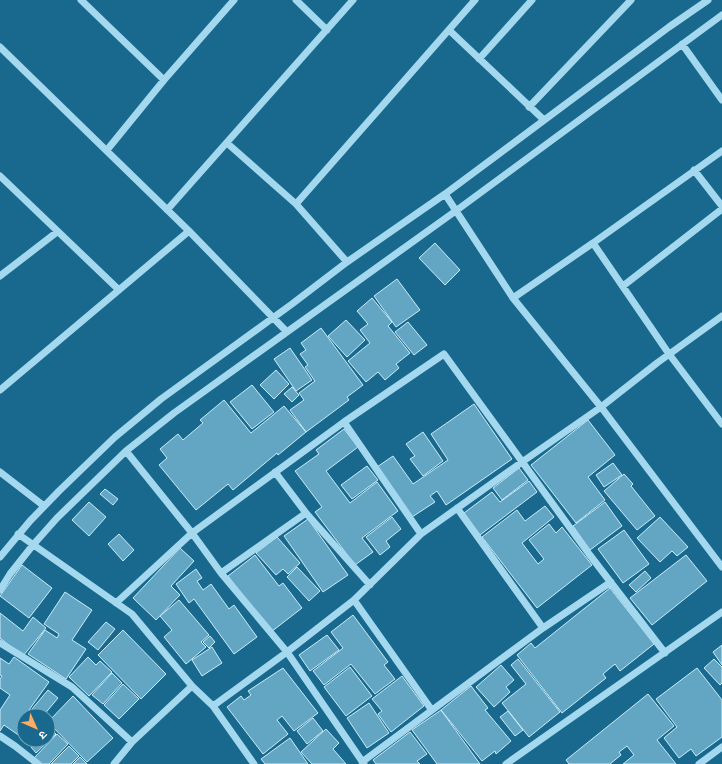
<svg xmlns="http://www.w3.org/2000/svg" width="722" height="764" font-family="'Asap Condensed','Noto Sans Devanagari',sans-serif">
<style>
.building{fill:#63a6c3;stroke:#caecfa}
.lines{fill:none;stroke-linecap:round;stroke-linejoin:round}
.minor{stroke:#a4d8ee;stroke-width:7}
</style>
<rect width="100%" height="100%" fill="#18698d"/>
<!-- building -->
<path class="building" d="M435,243L460,270L445,285L419,258Z
M397,279L420,310L396,327L374,296Z
M372,298L392,322L388,326L410,353L396,364L399,368L385,380L378,372L366,382L348,361L370,343L360,330L368,324L357,311Z
M346,320L365,340L347,357L328,336Z
M408,322L427,345L414,355L395,332Z
M321,328L363,385L347,397L349,400L306,432L290,410L304,400L299,393L315,381L305,367L308,365L300,354L306,350L301,343Z
M290,348L312,380L296,391L274,359Z
M276,370L289,384L274,399L260,385Z
M252,385L274,412L252,429L230,402Z
M292,387L299,395L292,402L284,394Z
M224,400L251,433L284,406L306,432L278,455L277,453L233,490L228,484L196,510L159,465L167,458L160,449L178,434L183,440L203,423L200,420Z
M474,404L512,459L446,505L437,491L430,496L435,502L412,517L377,467L393,456L413,484L448,460L431,434Z
M588,420L615,455L588,477L605,500L576,523L531,465Z
M344,429L358,447L326,471L350,503L377,482L398,511L362,538L373,552L355,565L315,512L322,507L295,471L319,454L316,450Z
M423,432L443,461L423,476L410,459L415,456L406,444Z
M613,463L622,475L604,487L596,475Z
M367,466L378,480L352,499L341,485Z
M519,468L528,480L502,500L493,488Z
M624,474L633,484L631,486L655,516L637,530L604,491Z
M529,481L537,492L480,535L464,513L492,492L500,502Z
M105,489L118,499L113,505L100,494Z
M89,502L106,517L89,536L72,520Z
M605,502L622,526L590,550L573,526Z
M545,506L554,517L522,543L538,564L544,559L529,540L549,524L556,533L562,527L592,565L537,608L482,537L517,510L525,521Z
M392,517L401,529L386,541L390,547L380,555L366,537Z
M660,517L688,547L677,556L672,551L660,562L637,538Z
M308,519L348,575L323,592L284,536Z
M624,530L649,564L623,583L598,549Z
M119,534L134,550L123,561L108,544Z
M277,537L300,563L288,574L283,569L276,575L256,553Z
M180,548L194,561L171,586L180,595L156,620L133,598Z
M255,555L279,586L283,583L302,608L271,632L228,576Z
M686,555L707,581L652,625L630,598Z
M22,565L52,588L29,618L0,596Z
M297,567L320,591L309,601L287,577Z
M196,569L202,578L197,581L203,590L211,584L229,609L234,605L257,637L234,654L194,599L189,603L176,584Z
M645,571L651,578L636,592L629,585Z
M610,588L654,644L620,671L615,664L603,674L606,678L562,713L517,655L531,643L535,648Z
M65,592L92,610L72,640L86,649L66,679L28,654L45,630L57,638L59,634L44,624Z
M179,600L209,635L201,642L206,647L186,664L164,637L172,630L160,616Z
M0,613L23,631L33,617L46,628L23,656L0,638Z
M353,615L388,662L384,665L395,679L375,694L351,664L324,685L313,671L343,648L331,632Z
M106,622L115,629L98,650L88,642Z
M123,630L166,674L141,699L98,655Z
M327,635L339,650L310,671L299,655Z
M210,636L215,642L209,648L203,642Z
M722,645V665L713,652Z
M212,647L222,663L202,676L192,660Z
M14,657L49,682L29,710L38,716H24V739L4,725L0,731V710L10,695L0,688V679L2,676L0,675V658L9,664Z
M88,657L96,665L100,661L112,672L89,696L69,677Z
M518,659L560,712L529,737L502,703L526,684L511,665Z
M714,659L722,667V683L720,685L704,668Z
M501,665L514,680L506,687L510,692L494,707L476,687Z
M350,667L372,696L346,716L324,687Z
M283,668L318,713L294,731L282,716L277,720L288,734L263,754L227,707L241,696L244,700L251,695L248,691Z
M697,668L722,700V737L696,756L691,749L679,758L664,738L677,727L656,699Z
M112,673L122,683L103,704L92,695Z
M402,676L424,706L391,732L378,714L382,711L372,699Z
M123,684L139,699L119,719L104,705Z
M471,686L488,708L485,710L511,741L496,754L495,751L482,761L441,710Z
M48,690L58,698L43,716H40L32,709Z
M648,694L674,726L657,740L676,764H623L634,755L627,746L619,752L621,755L610,764H569L566,760Z
M73,696L113,738L87,762L48,722Z
M369,703L389,733L367,748L347,718Z
M441,710L480,764H437L412,730Z
M508,711L523,730L515,736L500,717Z
M313,718L323,731L307,744L297,731Z
M50,728L56,734L36,753L31,747L38,740H48V730Z
M326,729L339,743L333,749L346,764H312L301,752Z
M410,732L427,754L417,761L420,764H376L373,760Z
M57,734L68,744L49,764H39L34,758Z
M290,738L308,764H265L261,759Z
M69,746L79,756L71,764H51Z
M80,757L87,764H73Z"/>
<g class="lines">
<!-- minor -->
<path class="minor" d="M81,0L164,80
M296,0L327,30
M449,30L544,120
M682,44L722,100
M0,47L189,231L287,332
M479,59L532,0
M529,107L631,0
M227,143L296,204
M107,150L164,80L234,0
M722,151L593,243L669,354L722,424
M694,170L722,206
M0,176L119,290
M445,194L513,298L601,407L722,567
M167,210L353,0
M347,262L296,204L475,0
M0,276L57,232
M623,286L722,209
M513,298L593,243
M0,390L189,231
M344,422L421,534
M126,451L192,533L221,573L287,652L364,764
M0,472L44,506
M275,472L306,513L370,585
M457,508L543,628
M18,534L132,614L192,686L213,706L254,764
M0,557L30,521L59,491L115,437L161,399L292,304L347,262L445,194L669,27L708,0
M221,573L306,513
M0,590L10,574L33,545L57,518L126,451L174,413L457,210L722,15
M354,600L431,709
M116,603L192,533L344,422L444,354L589,554L665,653
M0,643L72,687L132,742
M213,706L287,652L354,600L421,534L522,462L601,407L657,363L722,316
M0,736L15,746L38,764
M362,762L543,628L611,582
M114,764L132,742L192,686
M506,764L722,612
M699,764L722,747"/>
</g>
<!-- north arrow -->
<g transform="translate(36 728) rotate(135)"><circle r="19" fill="#18698d" stroke="#74a5bb"/>
<path d="M0-3L7 15L0 10L-7 15Z" fill="#ffa961"/>
<text y="-6" font-size="11" font-weight="bold" text-anchor="middle" fill="#ffffff">उ</text>
</g>
</svg>
